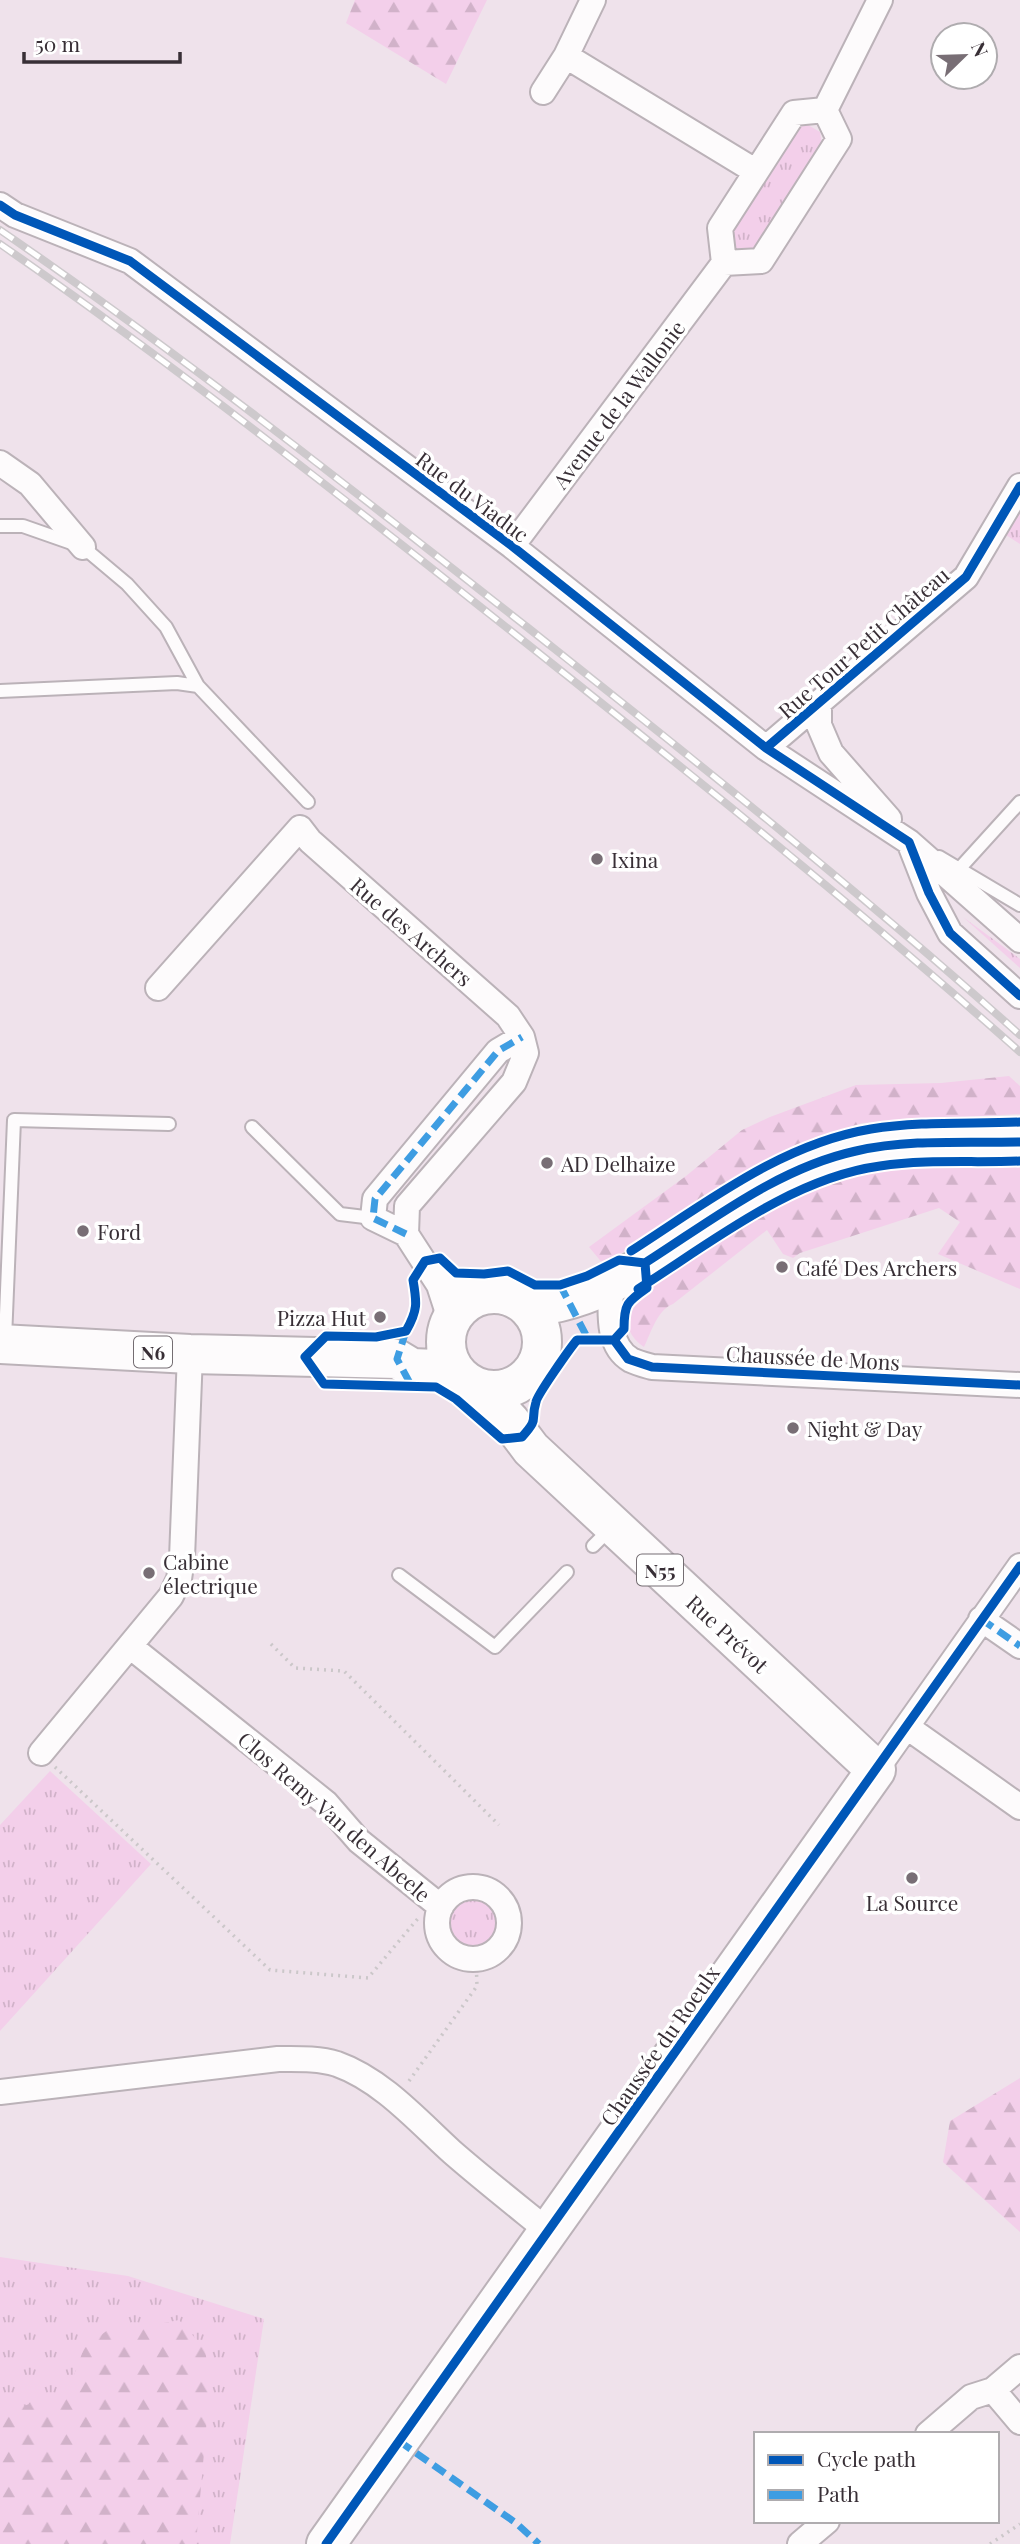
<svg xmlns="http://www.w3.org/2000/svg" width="1020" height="2544" font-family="'Playfair Display',serif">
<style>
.grass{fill:url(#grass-tufts)}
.forest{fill:url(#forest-firs)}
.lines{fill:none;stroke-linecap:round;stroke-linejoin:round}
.service-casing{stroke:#bbb2b8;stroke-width:16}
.minor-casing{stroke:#bbb2b8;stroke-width:28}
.primary-casing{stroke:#bbb2b8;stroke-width:42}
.path{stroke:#cbc7c9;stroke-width:3.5;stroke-dasharray:2 5;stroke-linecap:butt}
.service{stroke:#fdfbfc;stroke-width:12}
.minor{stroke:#fdfbfc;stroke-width:24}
.primary{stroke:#fdfbfc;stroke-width:38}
.rail-casing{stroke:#cdc9cc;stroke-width:8}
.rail{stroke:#fff;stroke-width:5;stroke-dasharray:16;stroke-linecap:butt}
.quiet{stroke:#3e9de2;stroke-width:7;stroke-dasharray:14 7;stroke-linecap:butt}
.cycleway-casing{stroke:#fff;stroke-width:13}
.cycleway{stroke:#0057b8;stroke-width:9}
.poi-dot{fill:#786e75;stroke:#fff;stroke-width:2.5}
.labels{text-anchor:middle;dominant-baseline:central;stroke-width:7;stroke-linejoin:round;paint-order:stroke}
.shield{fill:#fff;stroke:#746d72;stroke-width:2}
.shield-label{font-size:19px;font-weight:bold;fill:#382f36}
.street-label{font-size:21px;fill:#382f36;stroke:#fff}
.poi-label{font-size:21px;fill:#382f36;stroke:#fff;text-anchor:start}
</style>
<defs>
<pattern id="grass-tufts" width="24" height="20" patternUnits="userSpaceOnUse" patternTransform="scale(1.75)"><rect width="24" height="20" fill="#f3cfea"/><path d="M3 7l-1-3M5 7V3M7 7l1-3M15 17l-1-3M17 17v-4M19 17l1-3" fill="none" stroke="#d1b2c9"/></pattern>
<pattern id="forest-firs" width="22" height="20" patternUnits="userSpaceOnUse" patternTransform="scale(1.75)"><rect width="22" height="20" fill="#f3cfea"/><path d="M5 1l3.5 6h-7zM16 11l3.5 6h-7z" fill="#d1b2c9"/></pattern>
</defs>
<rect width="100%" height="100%" fill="#efe2eb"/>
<!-- grass -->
<path class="grass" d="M808,125L820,132L822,146L756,251L739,252L732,245V230L799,127Z
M1020,486V544L995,528Z
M963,917L1020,959V968Z
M50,1771L151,1864L0,2031V1825Z
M443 1923a30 30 0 1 1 60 0a30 30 0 1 1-60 0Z
M0,2257L128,2276L264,2319L230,2544H0Z"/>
<!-- forest -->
<path class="forest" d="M355,0H487L446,84L346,23Z
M1009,1076L1020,1086V1114L862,1123L795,1145L695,1204L604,1265L589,1247L686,1176L742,1130L770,1117L856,1085L941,1083Z
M1020,1166V1289L938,1254L960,1222L939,1208L800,1253L793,1258L783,1254L767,1230L673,1304C657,1310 651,1333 644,1347C630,1338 619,1317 634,1303C640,1298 647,1294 654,1289L651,1285L728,1236L794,1199L842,1178L889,1169Z
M1020,2078V2232L943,2162L950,2121Z
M179,2320L205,2349L210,2384L196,2544H13L0,2530V2420L21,2407L59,2393L74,2375L84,2348L109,2329L137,2328Z"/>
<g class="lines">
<defs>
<path id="service" d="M0,526H23L83,547L127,584L166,627L198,686
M0,691L177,683L198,686L308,802
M939,857L1020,905
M960,868L1020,802
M252,1127L340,1214L373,1218
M5,1339L14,1120L169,1124
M593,1546L610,1529
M399,1575L495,1647L567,1572"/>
<path id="minor" d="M566,56L755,171
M543,92L566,56L593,0
M825,110L880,0
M0,205L15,215L130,261L512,546L766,748L909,842L1020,940
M724,263L761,261L839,139L825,110
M0,463L30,484L83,547
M512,546L724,263L720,228L794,113L825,110
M819,705V725L831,753L889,819
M766,748L966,577L1020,486
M911,847L929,893L950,933L1020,996
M158,988L300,828L310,841L508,1016L522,1037L526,1053L514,1082L407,1206L406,1234L439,1285L450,1319
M406,1234L373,1218L375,1199L498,1051L522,1037
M431,1266L445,1279L481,1295
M611,1283C611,1307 605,1345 631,1360C637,1363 645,1365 652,1367L1020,1385
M981,1619L1020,1646
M131,1647L326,1803L359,1841L441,1907
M907,1727L1020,1807
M41,1753L171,1596L179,1579L182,1558L190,1354
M876,1770L1020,1566
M437 1923a36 36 0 1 1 72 0a36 36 0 1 1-72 0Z
M0,2092L278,2059C297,2059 318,2058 337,2064C382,2080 418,2121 452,2152C483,2179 516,2205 548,2231
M993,2390L1020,2422
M928,2434L971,2397L993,2390L1020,2367
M800,2544L827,2521"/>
<path id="primary" d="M446 1342a48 48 0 1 1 96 0a48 48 0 1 1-96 0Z
M528,1307C625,1301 701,1216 786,1176C817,1162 852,1148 887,1145C931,1142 976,1143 1020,1142
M0,1344L190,1354L397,1359L412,1368L435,1369L459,1376
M326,2544L876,1770L531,1449L510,1421L479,1388"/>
</defs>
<!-- service casing -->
<use href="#service" class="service-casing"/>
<!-- minor casing -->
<use href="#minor" class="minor-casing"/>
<!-- primary casing -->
<use href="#primary" class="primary-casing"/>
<!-- path -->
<path class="path" d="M271,1644L295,1668L344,1671L499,1825
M55,1767L270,1970L368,1978L420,1916
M409,2081L477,1986L476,1958
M990,2544L1020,2524"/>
<!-- service -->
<use href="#service" class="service"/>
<!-- minor -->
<use href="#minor" class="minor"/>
<!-- primary -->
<use href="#primary" class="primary"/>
<defs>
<path id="rail" d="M0,230C182,355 354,491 527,627C694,760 861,892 1020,1035
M0,244C178,367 347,501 516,635C687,771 857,907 1020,1052"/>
</defs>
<!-- rail casing -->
<use href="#rail" class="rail-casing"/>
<!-- rail -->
<use href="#rail" class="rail"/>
<!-- quiet -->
<path class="quiet" d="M406,1234L373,1218L375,1199L498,1051L522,1037
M560,1285L588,1339
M406,1331L397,1359L411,1385
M981,1619L1020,1646
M399,2441L516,2523L539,2544"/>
<defs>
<path id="cycleway" d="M0,205L15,215L130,261L512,546L766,748L909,842L929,893L950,933L1020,996
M766,748L966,577L1020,486
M631,1251C706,1203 781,1144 871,1129C919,1121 971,1124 1020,1122
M440,1258L456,1273L484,1274L508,1271L535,1285H560L587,1276L619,1260L645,1263L647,1288C627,1302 624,1304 624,1329L614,1340H577C571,1347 537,1395 536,1402C530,1422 540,1417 522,1437L502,1439L456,1399L436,1387L324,1384L305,1357L326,1336L376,1337L406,1331C418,1310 417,1303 413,1280L425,1261Z
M645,1263C711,1221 778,1168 856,1151C908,1139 966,1143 1020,1142
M638,1289C712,1242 792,1178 880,1166C927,1159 974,1163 1020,1161
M614,1340L628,1359L652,1367L1020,1385
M326,2544L1020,1566"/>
</defs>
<!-- cycleway casing -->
<use href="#cycleway" class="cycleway-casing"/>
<!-- cycleway -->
<use href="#cycleway" class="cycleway"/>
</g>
<!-- markers -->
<g class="poi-dot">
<circle cx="597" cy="859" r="7"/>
<circle cx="547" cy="1163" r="7"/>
<circle cx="83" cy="1231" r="7"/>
<circle cx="782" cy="1267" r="7"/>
<circle cx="380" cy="1317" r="7"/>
<circle cx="793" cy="1428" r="7"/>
<circle cx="149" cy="1573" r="7"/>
<circle cx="912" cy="1878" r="7"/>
</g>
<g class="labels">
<!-- shield labels -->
<g class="shield">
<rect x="134" y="1336.5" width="38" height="31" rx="5"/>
<rect x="637" y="1554.5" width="46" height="31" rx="5"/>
</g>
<g class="shield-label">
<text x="153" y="1352">N6</text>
<text x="660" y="1570">N55</text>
</g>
<!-- street labels -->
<g class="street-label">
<text transform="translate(618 404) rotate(-53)">Avenue de la Wallonie</text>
<text transform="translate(473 496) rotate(37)">Rue du Viaduc</text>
<text transform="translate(863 642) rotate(-41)">Rue Tour Petit Château</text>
<text transform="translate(412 931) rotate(41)">Rue des Archers</text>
<text transform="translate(813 1357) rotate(3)">Chaussée de Mons</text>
<text transform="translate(728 1633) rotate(43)">Rue Prévot</text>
<text transform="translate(335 1816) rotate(41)">Clos Remy Van den Abeele</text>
<text transform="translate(659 2045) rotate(-55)">Chaussée du Roeulx</text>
</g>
<!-- poi labels -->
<g class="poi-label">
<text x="611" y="859">Ixina</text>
<text x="561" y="1163">AD Delhaize</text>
<text x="97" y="1231">Ford</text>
<text x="796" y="1267">Café Des Archers</text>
<text x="366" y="1317" text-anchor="end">Pizza Hut</text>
<text x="807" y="1428">Night &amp; Day</text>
<text x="163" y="1561">Cabine<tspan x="163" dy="24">électrique</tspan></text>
<text x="912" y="1902" text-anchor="middle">La Source</text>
</g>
</g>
<!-- legend -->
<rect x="754" y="2432" width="245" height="91" fill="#ffffff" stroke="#afacaf" stroke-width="2"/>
<rect x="768" y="2455" width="35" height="10" fill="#0057b8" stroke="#afacaf" stroke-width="2"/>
<text x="817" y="2467" font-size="21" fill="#382f36">Cycle path</text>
<rect x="768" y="2490" width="35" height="10" fill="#3e9de2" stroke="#afacaf" stroke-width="2"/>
<text x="817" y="2502" font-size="21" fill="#382f36">Path</text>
<!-- north arrow -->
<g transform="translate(964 56) rotate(67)"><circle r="33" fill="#ffffff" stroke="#afacaf" stroke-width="2"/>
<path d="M0-5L12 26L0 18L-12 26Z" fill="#786e75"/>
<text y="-10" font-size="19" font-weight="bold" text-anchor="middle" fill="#382f36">N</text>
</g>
<!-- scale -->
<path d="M24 52v10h156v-10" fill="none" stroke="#382f36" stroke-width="3.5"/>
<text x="35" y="52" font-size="21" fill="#382f36" stroke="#ffffff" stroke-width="5" paint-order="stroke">50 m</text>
</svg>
